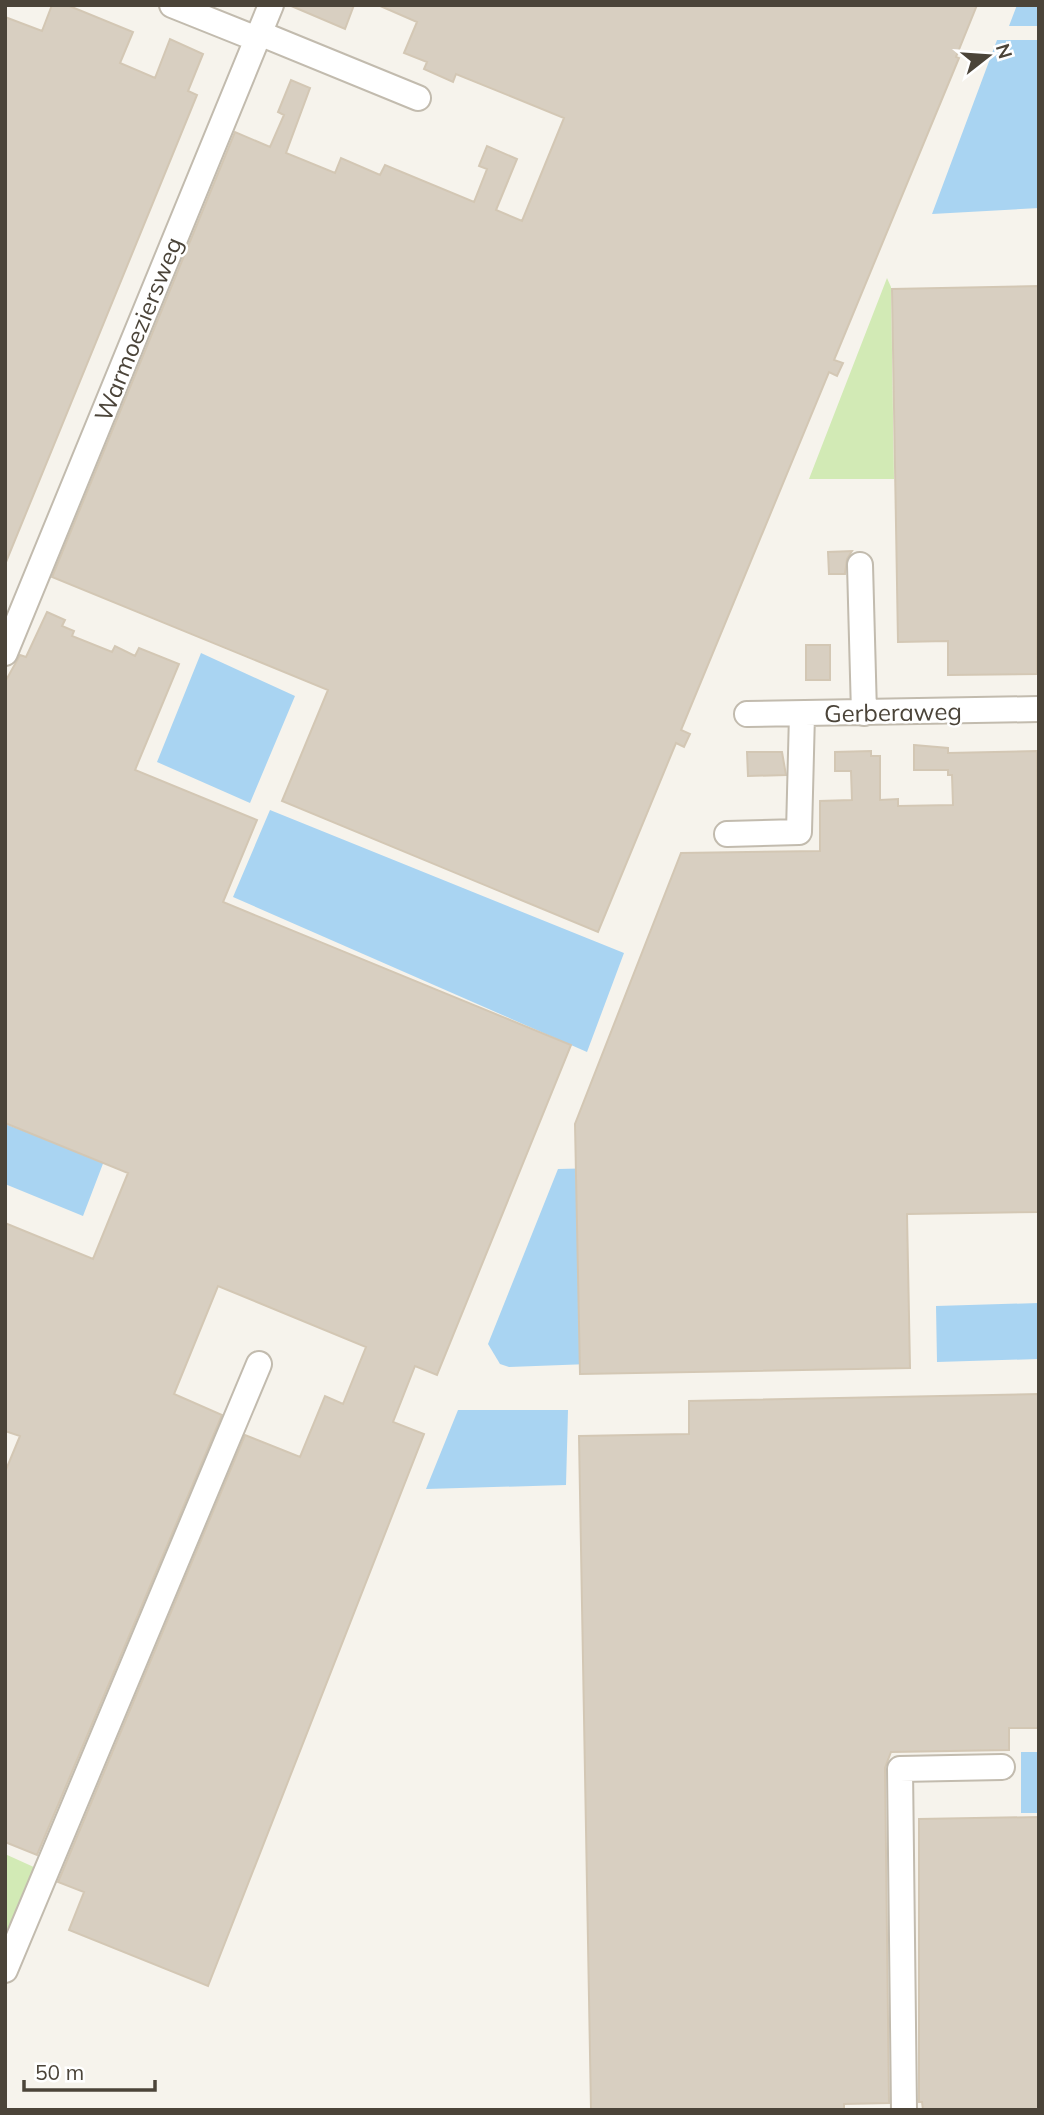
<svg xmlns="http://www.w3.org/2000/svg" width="1044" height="2115" font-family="Mulish,sans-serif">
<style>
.green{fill:#d2eab5}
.water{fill:#a9d4f2}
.building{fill:#d8cfc1;stroke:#d3c7b4;stroke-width:2}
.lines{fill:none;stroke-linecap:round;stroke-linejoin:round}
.minor-casing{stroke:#c2bbae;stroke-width:28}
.minor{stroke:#fff;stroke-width:24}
.labels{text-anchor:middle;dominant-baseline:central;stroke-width:5;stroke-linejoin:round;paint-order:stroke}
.street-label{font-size:24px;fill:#4b4439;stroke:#fff}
</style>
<rect width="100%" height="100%" fill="#f6f3ec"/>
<!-- green -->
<path class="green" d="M887,278L891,287L894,479H809Z
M5,1854L47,1873L5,1977Z"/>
<!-- water -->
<path class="water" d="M1017,5H1039V26H1009Z
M997,40H1039V208L932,214Z
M201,653L295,696L250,803L157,762Z
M270,810L624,953L587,1052L233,897Z
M5,1124L104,1161L83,1216L5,1184Z
M640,1167L643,1362L509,1367L500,1364L488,1344L558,1169Z
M1039,1303V1359L937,1362L936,1306Z
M458,1410H568L566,1485L426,1489Z
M1021,1752H1039V1813H1021Z"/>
<!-- building -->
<path class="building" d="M52,5H67L133,32L120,63L155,78L170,39L203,54L188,91L197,95L6,562L5,17L42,31Z
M289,5H354L345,29Z
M378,5H977L956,57L959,58L834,360L843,363L837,376L829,372L681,730L690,734L684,747L676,743L598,932L282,801L328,690L52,577L235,132L270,147L284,115L278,112L291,80L310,88L286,153L335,173L341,158L380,175L385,165L474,202L487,169L479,166L487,146L517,159L496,210L522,221L564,118L456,74L453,82L424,69L427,62L404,53L417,22Z
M1039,286L1037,674L948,675V641L898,642L892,289Z
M852,551L847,559L845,574H829L828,552Z
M47,612L65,620L62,626L74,631L72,636L112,652L115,646L135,656L139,648L179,664L135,770L257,820L223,902L571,1045L437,1375L415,1366L393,1422L424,1434L208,1986L69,1930L84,1892L58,1882L245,1435L300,1457L325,1396L343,1404L366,1347L218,1286L174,1394L222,1415L37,1855L5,1842V1472L20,1436L5,1431V1223L93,1259L128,1173L5,1123V682L20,655L26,657Z
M806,645H830V680H806Z
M914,745L948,748V753L1037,751L1039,1212L907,1214L910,1368L580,1374L575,1124L681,853L820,851V801L852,800L851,771H835V752L871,751V756H880V800L898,799V806L953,805L952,775H948V770H914Z
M747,752H782L786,775L748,776Z
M1039,1394V1728H1009V1750L891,1752L885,1768L889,2103L844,2104V2110H591L579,1436L689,1434V1401Z
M1039,1817V2110H923L922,2102H919V1819Z"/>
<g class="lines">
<defs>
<path id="minor" d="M172,5L257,39
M259,33L418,98
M860,565L864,713
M5,653L271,5
M747,714L1039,709
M727,834L799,832L802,714
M5,1970L259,1364
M904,2110L900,1769L1002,1767"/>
</defs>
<!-- minor casing -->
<use href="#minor" class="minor-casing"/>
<!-- minor -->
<use href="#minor" class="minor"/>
</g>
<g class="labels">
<!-- street labels -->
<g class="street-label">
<text transform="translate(138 329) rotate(-68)">Warmoeziersweg</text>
<text transform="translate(893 712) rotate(-1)">Gerberaweg</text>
</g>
</g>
<!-- border -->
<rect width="1044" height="2115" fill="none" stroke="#4b4439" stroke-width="14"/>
<!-- north arrow -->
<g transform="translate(988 56) rotate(73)" stroke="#ffffff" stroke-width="5" paint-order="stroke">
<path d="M0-5L12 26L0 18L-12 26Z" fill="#4b4439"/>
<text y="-10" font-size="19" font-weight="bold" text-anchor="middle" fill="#4b4439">N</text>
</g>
<!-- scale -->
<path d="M24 2080v10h131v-10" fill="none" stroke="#4b4439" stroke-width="3.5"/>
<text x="35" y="2080" font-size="21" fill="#4b4439" stroke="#ffffff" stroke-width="5" paint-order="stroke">50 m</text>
</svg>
